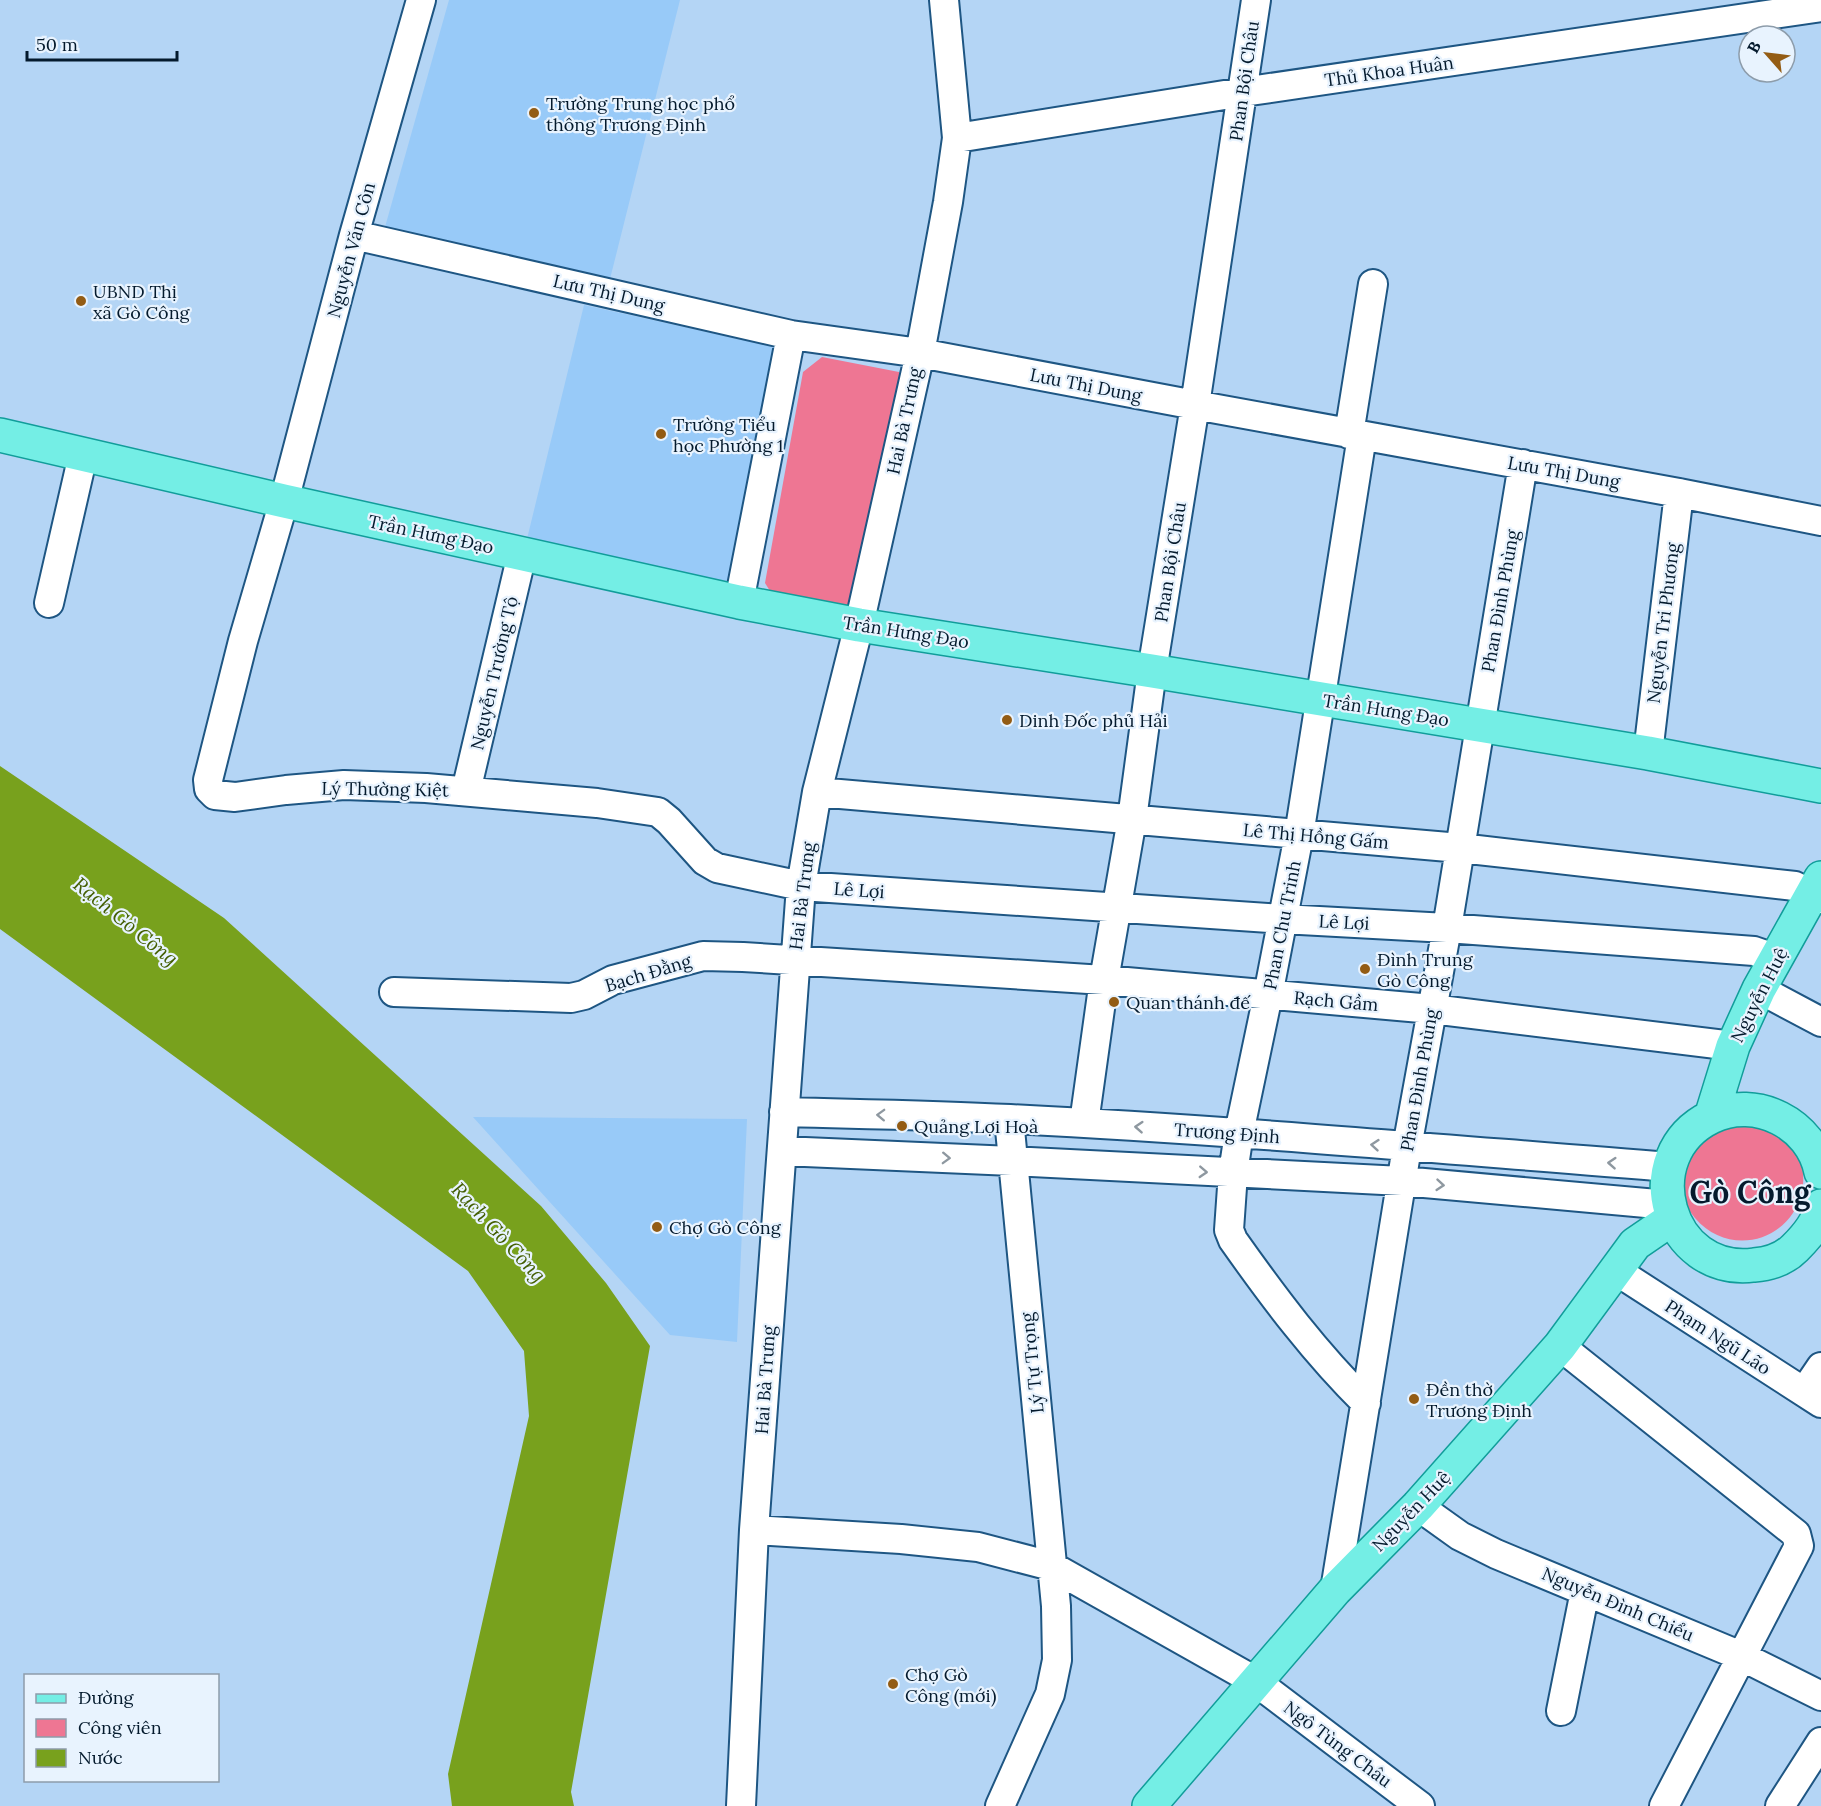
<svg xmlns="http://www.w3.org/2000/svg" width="1821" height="1806" font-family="Lora,serif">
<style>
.built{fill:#98caf8}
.green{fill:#ee7693}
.water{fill:#78a11d}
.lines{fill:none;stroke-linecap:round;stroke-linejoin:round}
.minor-casing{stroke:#1e5683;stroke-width:32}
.major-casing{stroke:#119d9a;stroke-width:36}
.minor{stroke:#fff;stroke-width:28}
.major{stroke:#74eee5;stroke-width:33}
.oneway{stroke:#8e98a0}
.poi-dot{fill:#935c14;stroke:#e8f3fe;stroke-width:2}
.labels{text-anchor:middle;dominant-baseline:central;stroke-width:4.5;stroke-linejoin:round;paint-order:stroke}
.street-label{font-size:18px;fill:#041a2d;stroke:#e8f3fe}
.poi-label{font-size:18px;fill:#041a2d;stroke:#e8f3fe;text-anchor:start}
.water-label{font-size:20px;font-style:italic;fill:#445f03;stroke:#e8f3fe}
.town-label{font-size:30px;font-weight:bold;fill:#041a2d;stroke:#e8f3fe}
</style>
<rect width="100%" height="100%" fill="#b4d5f5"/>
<!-- built -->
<path class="built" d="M449,0H680L610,279L385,227Z
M584,305L784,349L742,590L526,543Z
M473,1117L747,1119L737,1342L670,1335Z"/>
<!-- green -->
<path class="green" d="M822,357L899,372L911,395L847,615L775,599L765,583L803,372Z
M1759,1120C1769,1127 1784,1134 1792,1144C1803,1156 1805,1178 1802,1192C1790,1242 1729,1258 1695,1218C1690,1212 1684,1203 1683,1194C1682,1189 1684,1182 1685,1176C1685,1170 1685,1159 1687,1153C1692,1145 1709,1131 1717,1124Z"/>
<!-- water -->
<path class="water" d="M0,766L224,918L541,1206L606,1283L650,1346L571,1792L574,1806H452L448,1774L529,1416L524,1351L468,1271L0,929Z"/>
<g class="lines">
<defs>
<path id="minor" d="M421,0L354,235L284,501L243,641L208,780L209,789L215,795L235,797L286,790L344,785L426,788L597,803L658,812L669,821L705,861L717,868L801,886L1282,919L1447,928L1754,951L1777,959
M957,138L1243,92L1821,7
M354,235L791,335L920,353L1195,405L1679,493L1821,521
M1349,434L1373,284
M1362,436L1299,835L1268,995L1239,1133L1233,1173L1229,1230L1233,1240C1274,1298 1316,1354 1366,1403
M739,602L791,335
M49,603L83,455
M1648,753L1679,493
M466,791L522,554
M817,792L1460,848L1795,886L1821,899
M1759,989L1821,1022
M394,992L571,998L584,995L613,980L703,956L743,957L1104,980L1432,1009L1733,1046
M784,1112C859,1114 935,1115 1010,1119C1231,1130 1450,1150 1670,1167
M1084,1123L1104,980L1132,819L1152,671L1195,405L1256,0
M782,1151L1012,1161L1402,1181L1668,1205
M1615,1270L1821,1403
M1560,1346L1796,1534L1799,1546L1664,1806
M1804,1392L1821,1367
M1418,1506L1460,1536L1496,1554L1741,1656L1821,1696
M754,1530L901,1539L978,1547L1051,1566L1255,1681L1420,1806
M1335,1590L1407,1147L1447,928L1523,464
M1561,1711L1585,1591
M741,1806L754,1530L801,886L817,792L859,625L920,353L948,202L957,138L944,0
M1000,1806L1050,1694L1057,1660L1056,1606L1009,1119
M1780,1806L1821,1742"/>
<path id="major" d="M0,435L284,501L739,602L859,625L1152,671L1648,753L1821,786
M1711,1117L1733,1046L1759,989L1821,878
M1821,1172C1812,1124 1756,1095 1711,1117C1633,1155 1667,1276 1754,1265C1768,1264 1784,1259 1795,1248C1806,1237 1819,1223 1821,1206
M1149,1806L1335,1590L1418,1506L1560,1346L1635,1244L1673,1218"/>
</defs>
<!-- minor casing -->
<use href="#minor" class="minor-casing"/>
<!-- major casing -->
<use href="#major" class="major-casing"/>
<!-- minor -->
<use href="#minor" class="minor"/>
<!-- major -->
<use href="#major" class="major"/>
</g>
<!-- one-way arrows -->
<defs><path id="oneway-chevron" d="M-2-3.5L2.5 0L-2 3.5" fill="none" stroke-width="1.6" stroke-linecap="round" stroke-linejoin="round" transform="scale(1.5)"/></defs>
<g class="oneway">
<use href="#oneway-chevron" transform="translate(881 1115) rotate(-178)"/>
<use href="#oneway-chevron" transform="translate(1139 1127) rotate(-176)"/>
<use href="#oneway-chevron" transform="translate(1375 1145) rotate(-175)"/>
<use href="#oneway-chevron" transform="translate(946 1158) rotate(2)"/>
<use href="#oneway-chevron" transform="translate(1612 1163) rotate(-176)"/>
<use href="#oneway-chevron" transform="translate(1203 1172) rotate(3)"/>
<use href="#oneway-chevron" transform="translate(1440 1185) rotate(5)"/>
</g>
<!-- markers -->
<g class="poi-dot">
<circle cx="534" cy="113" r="6"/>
<circle cx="81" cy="301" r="6"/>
<circle cx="661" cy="434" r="6"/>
<circle cx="1007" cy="720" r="6"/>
<circle cx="1365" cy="969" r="6"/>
<circle cx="1114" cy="1002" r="6"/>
<circle cx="902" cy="1126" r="6"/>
<circle cx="657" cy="1227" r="6"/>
<circle cx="1414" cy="1399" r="6"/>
<circle cx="893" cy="1684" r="6"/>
</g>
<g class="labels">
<!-- street labels -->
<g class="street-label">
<text transform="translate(1389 71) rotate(-8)">Thủ Khoa Huân</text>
<text transform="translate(1244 81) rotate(-82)">Phan Bội Châu</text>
<text transform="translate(351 250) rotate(-75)">Nguyễn Văn Côn</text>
<text transform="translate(609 293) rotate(13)">Lưu Thị Dung</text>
<text transform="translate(1086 385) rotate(11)">Lưu Thị Dung</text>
<text transform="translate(904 421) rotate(-78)">Hai Bà Trưng</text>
<text transform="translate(1564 472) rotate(10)">Lưu Thị Dung</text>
<text transform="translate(431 534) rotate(12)">Trần Hưng Đạo</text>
<text transform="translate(1170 562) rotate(-81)">Phan Bội Châu</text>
<text transform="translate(1500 601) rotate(-80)">Phan Đình Phùng</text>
<text transform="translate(1663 623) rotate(-83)">Nguyễn Tri Phương</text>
<text transform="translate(906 632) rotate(9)">Trần Hưng Đạo</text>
<text transform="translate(494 673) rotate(-77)">Nguyễn Trường Tộ</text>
<text transform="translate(1386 710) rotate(9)">Trần Hưng Đạo</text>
<text transform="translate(385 789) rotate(1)">Lý Thường Kiệt</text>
<text transform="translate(1316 836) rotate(5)">Lê Thị Hồng Gấm</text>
<text transform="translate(859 890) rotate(4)">Lê Lợi</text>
<text transform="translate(802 896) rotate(-83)">Hai Bà Trưng</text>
<text transform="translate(1344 922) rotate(3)">Lê Lợi</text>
<text transform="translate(1282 925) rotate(-79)">Phan Chu Trinh</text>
<text transform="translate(648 973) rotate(-17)">Bạch Đằng</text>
<text transform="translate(1759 995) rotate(-63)">Nguyễn Huệ</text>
<text transform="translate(1336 1001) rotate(5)">Rạch Gầm</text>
<text transform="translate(1419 1080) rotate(-80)">Phan Đình Phùng</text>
<text transform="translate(1227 1133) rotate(4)">Trương Định</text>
<text transform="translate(1718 1337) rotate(33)">Phạm Ngũ Lão</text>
<text transform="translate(1032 1363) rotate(-96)">Lý Tự Trọng</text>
<text transform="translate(765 1380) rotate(-86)">Hai Bà Trưng</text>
<text transform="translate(1411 1511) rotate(-46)">Nguyễn Huệ</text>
<text transform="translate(1618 1604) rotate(23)">Nguyễn Đình Chiểu</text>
<text transform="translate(1338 1744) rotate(37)">Ngô Tùng Châu</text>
</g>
<!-- poi labels -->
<g class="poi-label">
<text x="546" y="103">Trường Trung học phổ<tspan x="546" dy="21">thông Trương Định</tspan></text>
<text x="93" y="291">UBND Thị<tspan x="93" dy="21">xã Gò Công</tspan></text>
<text x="673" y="424">Trường Tiểu<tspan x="673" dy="21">học Phường 1</tspan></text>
<text x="1019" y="720">Dinh Đốc phủ Hải</text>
<text x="1377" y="959">Đình Trung<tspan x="1377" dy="21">Gò Công</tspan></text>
<text x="1126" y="1002">Quan thánh đế</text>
<text x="914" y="1126">Quảng Lợi Hoà</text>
<text x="669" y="1227">Chợ Gò Công</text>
<text x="1426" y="1389">Đền thờ<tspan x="1426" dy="21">Trương Định</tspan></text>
<text x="905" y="1674">Chợ Gò<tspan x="905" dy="21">Công (mới)</tspan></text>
</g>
<!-- water labels -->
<g class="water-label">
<text transform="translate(126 921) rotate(39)">Rạch Gò Công</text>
<text transform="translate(499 1232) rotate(47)">Rạch Gò Công</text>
</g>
<!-- town labels -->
<g class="town-label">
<text x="1750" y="1192">Gò Công</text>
</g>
</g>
<!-- legend -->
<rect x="24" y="1674" width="195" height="108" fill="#e8f3fe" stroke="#8d9caa" stroke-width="1.5"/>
<rect x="36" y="1694" width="30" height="9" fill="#74eee5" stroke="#8d9caa" stroke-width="1.5"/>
<text x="78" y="1704" font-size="18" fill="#041a2d">Đường</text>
<rect x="36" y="1719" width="30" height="18" fill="#ee7693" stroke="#8d9caa" stroke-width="1.5"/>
<text x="78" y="1734" font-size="18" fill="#041a2d">Công viên</text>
<rect x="36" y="1749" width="30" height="18" fill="#78a11d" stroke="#8d9caa" stroke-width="1.5"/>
<text x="78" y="1764" font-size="18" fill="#041a2d">Nước</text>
<!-- north arrow -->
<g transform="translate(1767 54) rotate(298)"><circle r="28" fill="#e8f3fe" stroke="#8d9caa" stroke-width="1.5"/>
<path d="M0-4.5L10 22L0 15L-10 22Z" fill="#935c14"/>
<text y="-9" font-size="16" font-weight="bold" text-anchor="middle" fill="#041a2d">B</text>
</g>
<!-- scale -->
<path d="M27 51v9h150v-9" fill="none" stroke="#041a2d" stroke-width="3"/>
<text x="36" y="51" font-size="18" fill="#041a2d" stroke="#e8f3fe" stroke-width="4.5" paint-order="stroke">50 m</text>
</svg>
